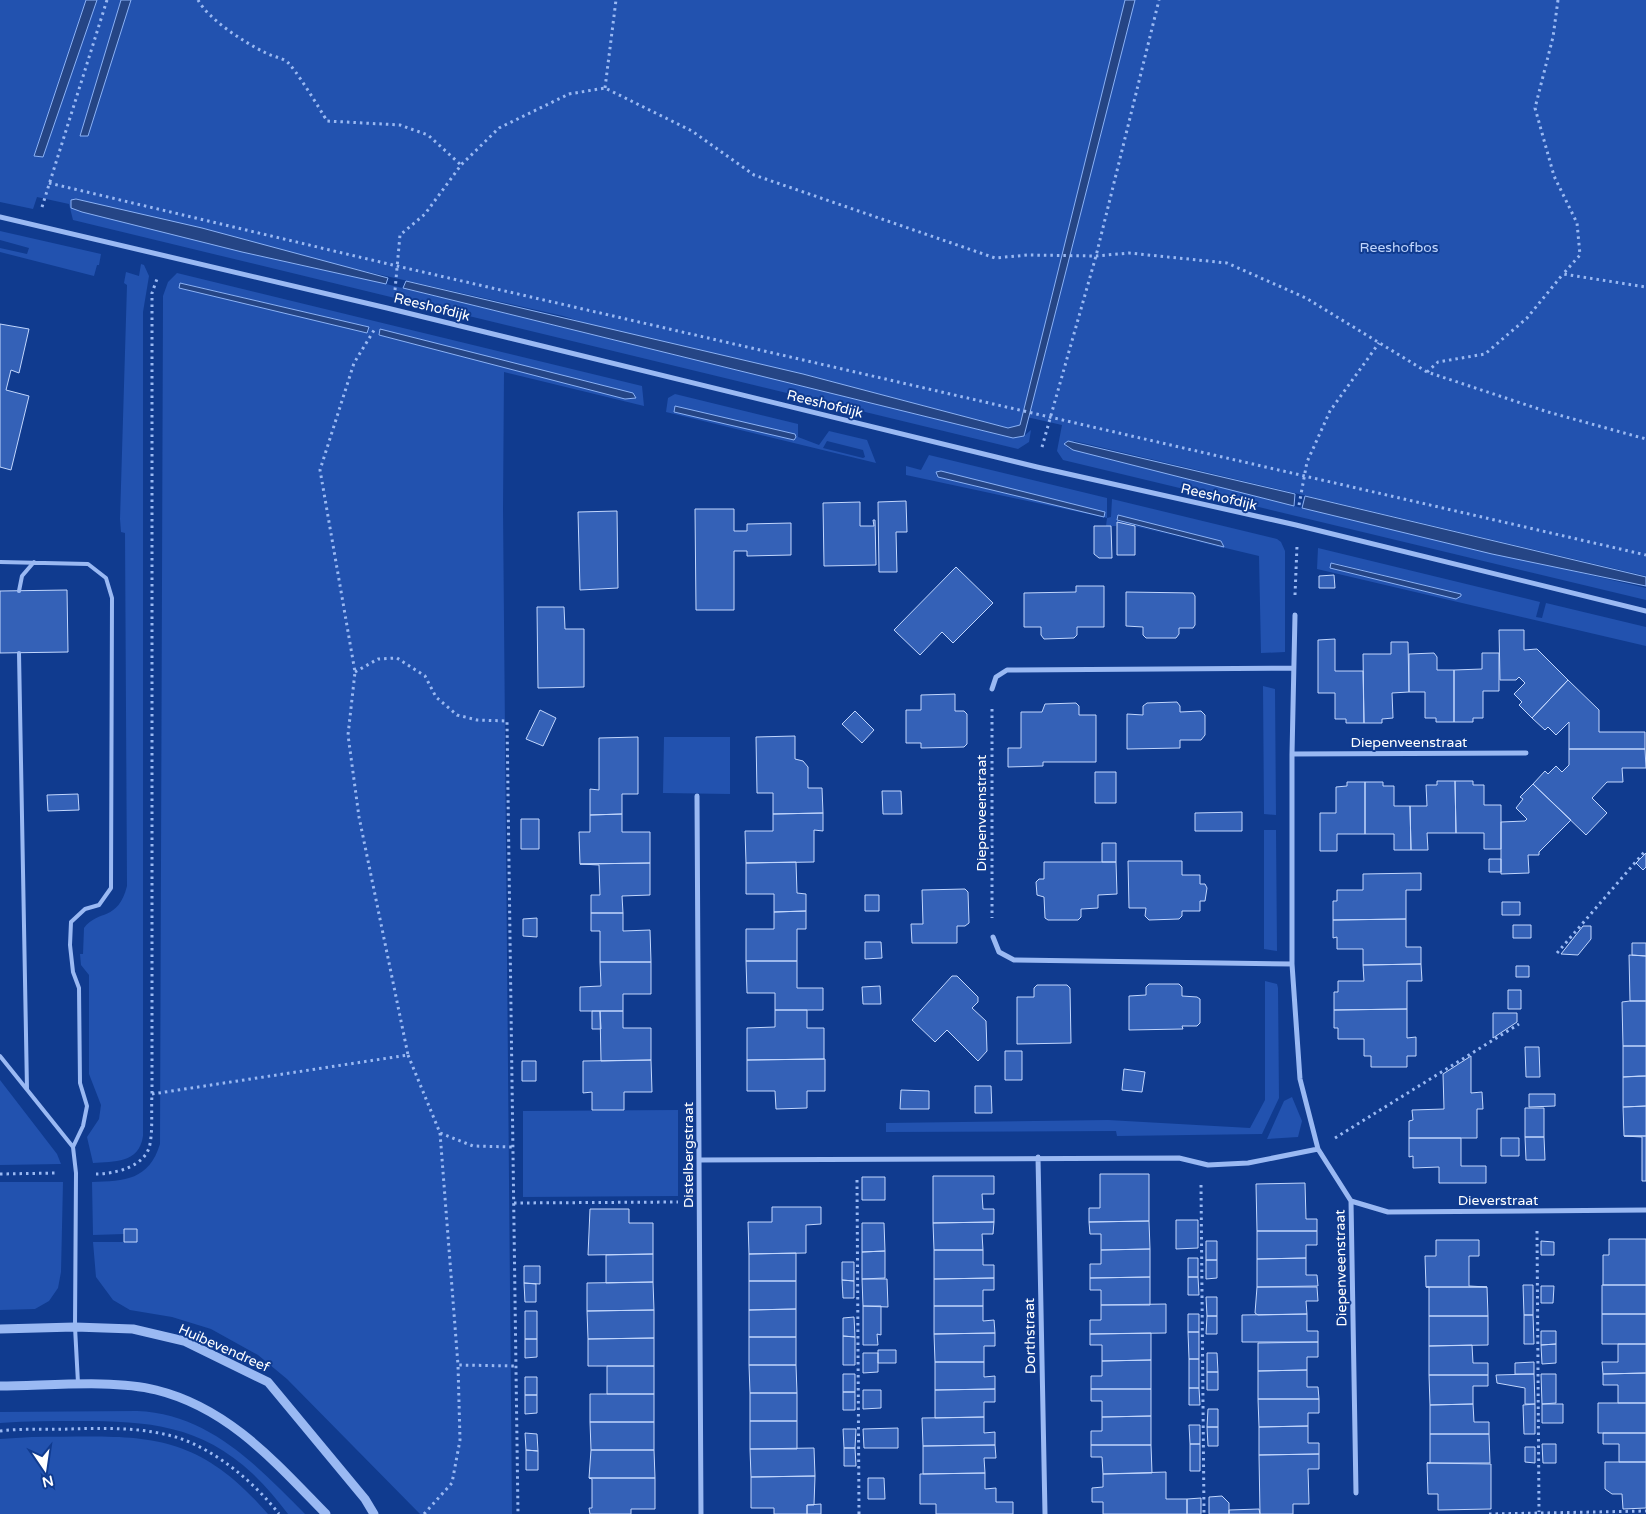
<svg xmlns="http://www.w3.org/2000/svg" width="1646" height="1514" font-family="'Varela Round',sans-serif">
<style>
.green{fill:#2252af;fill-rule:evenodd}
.water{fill:#254585;stroke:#8bb2f6}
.building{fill:#3461b7;stroke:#c1d6fd}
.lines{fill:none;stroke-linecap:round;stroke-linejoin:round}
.path{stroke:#9ab9f3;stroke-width:3;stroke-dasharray:2.5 4;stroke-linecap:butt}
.service{stroke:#9ab9f3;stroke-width:4}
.minor{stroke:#9ab9f3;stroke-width:5}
.tertiary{stroke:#9ab9f3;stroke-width:9}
.labels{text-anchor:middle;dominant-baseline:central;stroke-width:4;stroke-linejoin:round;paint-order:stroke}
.park-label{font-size:14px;fill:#c1d6fd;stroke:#103b8f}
.street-label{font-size:14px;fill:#fff;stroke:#103b8f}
</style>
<rect width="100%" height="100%" fill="#103b8f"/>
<!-- green -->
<path class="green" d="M0,0H1646V576L1074,441L1067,448L1302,508L1646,588V600L1063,460L1057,451L1062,425L1022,416L1020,425L1008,428L803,374L591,325L563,316L71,205V208L82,212L242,252L386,284L1013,438L1024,436L1031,430L1029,442L1018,449L73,220L69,204L37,197L33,209L0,202Z
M0,231L101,254L99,265H97L94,276L0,252V248L27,254L29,248L0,240Z
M141,264L144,265L149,276L143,312V1136C139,1164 114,1161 93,1163L87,1137L99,1119L101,1105L89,1074V975L81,965L80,954H83L84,928C98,909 118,922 127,886L125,533L121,532L120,519L127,285L124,283L126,272L139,276Z
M177,273L642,386L644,406L504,372L503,509L512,1514H420L287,1379L258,1355L211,1329L172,1317L130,1310L113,1300L96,1277L93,1242H137V1229H124V1234L93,1235L92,1182C125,1181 149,1180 160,1144L163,296L168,282ZM181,283L369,327L179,288ZM380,330L632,400L379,335Z
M675,394L798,424V437L819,445L829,431L867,440L876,463L666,412L668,398ZM827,441L863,450L865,457L863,458L823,448Z
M929,455L1107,498V518L1111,517L1112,499L1277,539L1281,542L1285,551V652L1261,653L1259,556L1117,522L1116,526H1106L1107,518L906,475V466L921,470ZM936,475L1105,512L1104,517L938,477ZM1118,515L1223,543V548L1117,521Z
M1318,548L1540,602L1536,617L1542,618L1546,603L1646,627V646L1317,569ZM1334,563L1461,594L1456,599L1330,568Z
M1263,686L1275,689L1276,815L1264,814Z
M664,737H730V794L663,793Z
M1264,830H1276L1277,951L1264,949Z
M1265,981L1277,984L1278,988L1279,1098L1262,1134L1117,1136L1116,1131L886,1132V1123L1108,1120L1250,1128L1265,1100Z
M0,1080L57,1154L61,1164L0,1165Z
M1292,1097L1302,1121L1298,1137L1267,1139L1284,1101Z
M678,1110V1196L523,1197V1111Z
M0,1182H63L61,1272L58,1288L49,1301L35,1309L0,1310Z
M137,1411C210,1414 257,1466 305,1514H288C277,1500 266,1486 253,1474C201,1425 148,1421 80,1421C53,1421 27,1421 0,1423V1412Z
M32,1437C138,1437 192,1426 268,1514H0V1439Z"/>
<!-- water -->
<path class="water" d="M86,0H97L43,157L34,156Z
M121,0H131L88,136H80Z
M1125,0H1135L1024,436L1013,438L403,288L406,281L803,374L1008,428L1020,425L1021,421Z
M76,199L202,228L388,278L386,284L242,252L82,212L71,208V200Z
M180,283L369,327L367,333L179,288Z
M380,329L633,393L636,398L625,399L379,335Z
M675,406L795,434L796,437L794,440L674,412Z
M1068,441L1295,494L1294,506L1073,450L1064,444Z
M941,471L1105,512L1104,517L938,477L936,472Z
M1305,496L1646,577V586L1492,554L1302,508Z
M1118,515L1221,541L1224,547L1117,520Z
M1331,563L1461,594V596L1456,599L1330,568Z"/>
<!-- building -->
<path class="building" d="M0,324L29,329L19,373L11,370L6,390L29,396L11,470L0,467Z
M906,501L907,532H896L897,572H879L878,502Z
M860,502V526H874L873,520H875L876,565L824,566L823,503Z
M695,509H734V531H747V524L791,523V555L747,556V551H734V610H696Z
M617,511L618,588L580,590L578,512Z
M1117,522L1135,526V555H1117Z
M1094,526H1111L1112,558H1099L1094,554Z
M956,567L993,603L953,643L942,632L920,655L894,630Z
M1334,575L1335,588H1319V576Z
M1076,586H1104V627H1077V635L1074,638L1044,639L1041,635V627H1024V593L1076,592Z
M67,590L68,652L0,653V591Z
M1126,592L1193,593L1195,596V625L1193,628H1179V634L1176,638H1146L1143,635V627L1126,626Z
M537,607H564L565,629H584V687L538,688Z
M1499,630H1524V650L1537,649L1568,680L1532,718L1519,705L1522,702L1514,694L1525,683L1519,677L1516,680H1500Z
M1335,639V671H1363L1364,723H1346V719H1335V693H1318V640Z
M1391,642H1408L1409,692L1392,693L1393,718L1382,719V723H1364L1363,654H1391Z
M1434,653L1437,657V670H1454V722H1436V718H1425V692H1409V654Z
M1482,653H1499V691H1483V718H1473V722H1454V670L1482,669Z
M1568,680L1599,710V732H1645V749H1569V722L1556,735L1548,727L1545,730L1532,718Z
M955,694V711H964L967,714V744L964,747L921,748V743H906V710H921V695Z
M1177,702L1180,706V712L1201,711L1205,715V735L1201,740H1180V748L1127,749V714L1143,715V706L1147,703Z
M1076,703L1079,706V715H1096V762H1043V766L1008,767V748H1021V712H1042L1045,704Z
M540,710L556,718L543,746L526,739Z
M855,711L874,730L862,743L842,724Z
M795,736V759L803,761L808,767V788H822L823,813L773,814V793H757L756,737Z
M638,737V794H622V814L590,815V789L599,790V738Z
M1569,749H1645L1646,768H1622L1623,782H1607L1592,798L1607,813L1586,835L1533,784L1545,771L1548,774L1556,766L1562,772L1569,765Z
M1095,772H1116V803H1095Z
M1437,781H1455L1456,833H1427L1428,850H1411L1410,806H1427L1426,785H1437Z
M1455,781H1473V785H1484V805H1501V849H1484V833H1456Z
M1347,782H1365V834H1337V851H1320V813H1336V787L1347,786Z
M1365,782H1383V786H1394V806H1410L1411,850H1394V834H1365Z
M1533,784L1571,820L1539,852V855H1528L1529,873L1501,874V822L1525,821L1527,819L1516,808L1523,799L1520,797Z
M882,791H901L902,814H883Z
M78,794L79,810L48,811L47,795Z
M1242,812V831H1195V813Z
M823,813V831L814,830V862L746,863L745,831H773V814Z
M622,814V832H650V863L580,864L579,832H590V815Z
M521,819H539V849H521Z
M1102,843H1116V862H1102Z
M1646,853V867L1643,870L1636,863Z
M1489,859H1501V872H1489Z
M1128,861H1182V875H1200V884H1205L1207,888L1205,901H1200V911H1182V916L1179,919L1149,920L1145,916L1146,908H1129Z
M796,862L797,893L806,894V911L774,912V894H746V863Z
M1044,862H1116L1117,894L1098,895V908L1081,909V917L1078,920H1048L1045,918L1044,897L1037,895L1036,882L1039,879H1044Z
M650,863V895L622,896L623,913H591V895H600L599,865L580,864Z
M1421,873V890H1406V919L1333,920V901H1337V890H1363V874Z
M965,889L968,892L969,923L965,926H957V943H912L911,924H923L922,890Z
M865,895H879V911H865Z
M1502,902H1520V915H1502Z
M806,911V929H797V961H746V929H774V912Z
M591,913H623V931L650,930L651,962H600V931H591Z
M537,918V937L523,936V919Z
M1406,919V947H1421V964L1363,965V949H1337V937L1333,938V920Z
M1513,925H1531V938H1513Z
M1583,926H1591V939L1578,955L1561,954Z
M865,942H881L882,958L865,959Z
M1632,943H1646V956L1632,955Z
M1629,955L1646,956V1001H1630Z
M746,961H797V988H823V1010H775V993H747Z
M600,962H651V994H623V1011H580V987L601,986Z
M1421,964L1422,981H1407V1009L1334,1010V992H1338V981H1364L1363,965Z
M1516,966H1529V977H1516Z
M952,976H957L978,997V1002L972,1008L986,1021L987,1051L978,1061L947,1030L935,1042L912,1020Z
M1149,984H1179L1182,987V996L1197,997L1200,999V1023L1197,1026H1182L1183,1029L1129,1030V996L1146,995V987Z
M1037,985H1067L1070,988L1071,1043L1017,1044V997H1034V988Z
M880,986L881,1004H863L862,987Z
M1508,990H1521V1009H1508Z
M1630,1001H1646V1046H1623L1622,1002Z
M1407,1009V1038L1416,1037V1056H1407V1067H1371V1056H1364V1039H1338V1028H1334V1010Z
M775,1010H807V1028H824V1059L747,1060V1028L775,1027Z
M592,1011H600L601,1029H592Z
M600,1011H623V1028H651V1060L601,1061Z
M1493,1013H1517V1022L1493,1038Z
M1623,1046H1646V1076L1623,1077Z
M1525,1047H1539L1540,1077H1526Z
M1005,1051H1022V1080H1005Z
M1471,1056V1093L1482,1092L1483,1109H1477V1138H1409V1121L1413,1120L1412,1110L1444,1109L1443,1074Z
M825,1059V1091H807V1108L776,1109L775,1091H747V1060Z
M651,1060L652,1092H624V1110H592V1092L583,1093V1061Z
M522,1061H536V1081H522Z
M1124,1069L1145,1072L1142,1092L1122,1090Z
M1639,1076H1646V1106L1623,1107V1077Z
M975,1086H991L992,1113H975Z
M901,1090L929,1091V1109H900Z
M1529,1094H1555V1106L1529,1107Z
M1646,1106V1136H1624L1623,1107Z
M1525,1108H1544V1137H1525Z
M1624,1136H1646V1181H1642V1137Z
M1525,1137H1544L1545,1160H1526Z
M1409,1138H1461V1166H1486V1183H1439V1167L1413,1168V1156L1409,1157Z
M1501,1138H1519V1156H1501Z
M1100,1174H1149V1221L1089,1222V1208H1100Z
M933,1176H994V1194H982L983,1209H994V1222L933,1223Z
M862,1177H885V1200H862Z
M1305,1183L1306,1219H1317V1231H1257L1256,1184Z
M772,1207H821V1224L806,1225V1253L749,1254L748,1222H772Z
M590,1209H629V1223H653V1254L588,1255Z
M1176,1220H1198V1248L1176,1249Z
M1149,1221L1150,1249L1101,1250V1234H1090L1089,1222Z
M994,1222L993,1234H982L983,1250H934L933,1223Z
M862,1223H884L885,1251L862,1252Z
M124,1229H137V1242H124Z
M1257,1231H1317V1245H1306V1258L1257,1259Z
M1609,1239H1646V1285H1603V1255H1609Z
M1436,1240H1479V1256H1469V1286L1487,1287H1426L1425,1256H1436Z
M1206,1241H1217V1260H1206Z
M1541,1241L1554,1242V1255H1541Z
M1150,1249V1277L1090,1278V1264H1101V1250Z
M934,1250H983V1265H994V1278L934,1279Z
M885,1251V1278L862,1279V1252Z
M796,1253V1281H749V1254Z
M653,1254V1282L606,1283V1255Z
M1188,1258H1198V1277H1188Z
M1306,1258V1275H1317L1318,1286L1257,1287V1259Z
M1206,1260H1217V1278L1206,1279Z
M842,1262H854V1281L842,1280Z
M524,1266H540V1284L524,1283Z
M1150,1277V1305H1101V1290H1090V1278Z
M1188,1277H1198L1199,1295H1188Z
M994,1278V1290H983V1306H934V1279Z
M862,1279H887L888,1307L863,1306Z
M842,1280L854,1281V1298H843Z
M749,1281H796V1309L749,1310Z
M653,1282L654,1310L587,1311V1283Z
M524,1283L536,1284V1302H525Z
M1523,1285H1533V1315H1524Z
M1602,1285H1646V1314H1602Z
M1541,1286H1554L1553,1303H1541Z
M1257,1287H1317L1318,1301H1306L1307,1314L1258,1315L1255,1313Z
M1426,1287H1487L1488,1316H1429V1287Z
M1206,1297H1217V1316H1207Z
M1166,1304V1333L1090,1334V1320H1101V1305Z
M863,1306H881V1335L877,1334L878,1345H863Z
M934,1306H983V1321L994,1320L995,1333L934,1334Z
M796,1309V1337H749V1310Z
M654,1310V1338L588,1339L587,1311Z
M525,1311H537V1339H525Z
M1188,1314H1199V1332H1188Z
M1307,1314V1331H1318V1342H1242V1315Z
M1602,1314H1646V1344H1602Z
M1524,1315H1533L1534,1344H1524Z
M1207,1316H1217V1334H1206Z
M1429,1316H1488V1345L1429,1346Z
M854,1317L855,1337L843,1336V1318Z
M1541,1331H1556V1344L1541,1345Z
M1188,1332H1199V1359H1189Z
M995,1333V1346H984V1362H935L934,1334Z
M1151,1333V1360L1102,1361V1345H1090V1334Z
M843,1336L855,1337V1365H843Z
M749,1337H796V1365H749Z
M654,1338V1366H588V1339Z
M525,1339H537V1357L525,1358Z
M1318,1342V1357H1307V1370L1258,1371V1343Z
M1556,1344V1363L1542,1364L1541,1345Z
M1618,1344H1646V1373L1603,1374L1602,1362H1618Z
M1472,1345L1473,1363H1488V1375H1429V1346Z
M878,1350H896V1363H878Z
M863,1353H878V1372L863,1373Z
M1207,1353H1217L1218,1372H1207Z
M1189,1359H1199V1388H1189Z
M1151,1360V1389H1091V1376H1102V1361Z
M935,1362H984V1377L995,1376V1389L935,1390Z
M1534,1362V1374H1515V1363Z
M749,1365H796L797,1393H750Z
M607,1366H654V1394H607Z
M1307,1370V1387H1318L1319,1399H1258V1371Z
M1207,1372H1218V1390H1207Z
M1646,1373V1403H1618V1385H1603V1374Z
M843,1374H855V1392H843Z
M1534,1374L1535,1404H1525V1388L1497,1383L1496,1375Z
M1541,1374H1556V1403L1542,1404Z
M1429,1375H1488V1386H1473V1404L1430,1405Z
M525,1377H537V1395H525Z
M1189,1388H1199L1200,1405H1189Z
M995,1389V1402H984V1417L935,1418V1390Z
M1091,1389H1151V1416L1102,1417V1401H1091Z
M863,1390H881V1408L863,1409Z
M843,1392H855V1410H843Z
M750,1393H797V1421H750Z
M590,1394H654V1422H590Z
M525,1395H537V1413L525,1414Z
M1258,1399H1319V1413H1308V1426L1259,1427Z
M1598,1403H1646V1433H1598Z
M1473,1404L1474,1422H1489V1434H1430V1405Z
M1535,1404V1434H1524L1523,1405Z
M1542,1404H1563V1423H1542Z
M1208,1409H1218V1427H1207Z
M1151,1416V1445H1091V1431H1102V1417Z
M984,1417V1433L995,1432V1445L923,1446L922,1418Z
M750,1421H797V1449H750Z
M590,1422H654V1450H591Z
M1189,1425H1200V1444H1190Z
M1308,1426V1443H1319V1454L1259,1455V1427Z
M1207,1427H1218V1446H1208Z
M898,1428V1448H864L863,1429Z
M843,1429H856L855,1448H844Z
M525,1433L537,1434L538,1451L526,1450Z
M1603,1433H1646V1462H1619V1444H1603Z
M1430,1434H1489L1490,1463H1427H1430Z
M1190,1444H1200V1471H1190Z
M1542,1444H1556V1463H1543Z
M995,1445L996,1458H984L985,1473L923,1474V1446Z
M1091,1445H1151L1152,1473L1103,1474L1102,1457H1091Z
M1525,1447H1535V1463L1525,1462Z
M814,1448L815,1476L751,1477L750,1449Z
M844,1448H855L856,1466H844Z
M526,1450L538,1451V1470H526Z
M591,1450H654L655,1478H589Z
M1319,1454V1469H1308L1309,1504H1293V1514H1260L1259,1455Z
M1605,1462H1646V1508L1623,1509L1622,1494H1612L1605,1489Z
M1427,1463L1491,1464V1509L1438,1510V1494H1428Z
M1166,1472V1499H1187V1514H1103V1502H1092V1488L1103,1487V1474Z
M985,1473V1489L996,1488V1502H1013V1514H936V1504H920V1474Z
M815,1476L814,1505H807V1514H774V1508H751V1477Z
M589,1478H655V1509H631V1514H590L589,1508H592V1479Z
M868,1478H884L885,1499H868Z
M1222,1496L1229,1503V1514H1209V1497Z
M1201,1498V1514H1187V1499Z
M821,1504V1514H807V1505Z
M1259,1509L1260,1514H1229V1510Z"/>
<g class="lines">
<!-- path -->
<path class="path" d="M198,0C209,20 244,42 264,52C271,56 279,57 286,61C294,66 321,111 327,121L400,125L428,135L461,165
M1558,0L1553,37L1535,108L1554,176L1577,223L1580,255L1563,274L1646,287
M605,88L616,0
M49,183L397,266L1646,555
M42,207L107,0
M395,290L400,235L425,214L461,165L499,128L569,94L605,88L692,131L754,175L995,258L1028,255L1096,256L1129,253L1227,263L1306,298L1427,372L1548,412L1646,439
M1427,372L1438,362L1485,354L1527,318L1563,274
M1042,447L1096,256L1159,0
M1299,505L1307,462L1330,411L1379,343
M1295,595L1297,546
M355,672L378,659L397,658L425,676L436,697L457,715L477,720L507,721L518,1514
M992,709V918
M1557,953L1646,850
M408,1055L440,1133L473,1146L513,1147
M152,1094L408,1055L359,817L348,735L355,672L320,470L354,363L376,327
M440,1133L458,1365L516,1366
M1335,1138L1519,1024
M0,1174L57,1173
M96,1174C114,1174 146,1167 150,1144C153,1128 151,1110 152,1094V293L158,276
M857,1180L859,1514
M1201,1185L1204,1514
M514,1203L678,1202
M1537,1231L1539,1512
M0,1431C22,1428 46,1430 69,1429C105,1428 144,1427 179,1438C217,1451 255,1483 279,1514
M424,1514L452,1483L460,1440L458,1365
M1489,1514L1646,1511"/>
<!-- service -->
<path class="service" d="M0,562L88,564L106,578L112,598L111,888L99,905L85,909L71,922L70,945L73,972L79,988L80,1083L87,1106L83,1126L73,1147
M19,591L22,576L34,562
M19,653L27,1089
M0,1056L73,1147L76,1173L75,1327L78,1383"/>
<!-- minor -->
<path class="minor" d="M0,217L387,308L1037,467L1296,525L1646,611
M1295,615L1292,754V964L1300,1079L1318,1149L1351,1201L1356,1493
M992,689L996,677L1007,670L1292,668
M1292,754L1526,753
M697,796L701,1514
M993,937L999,952L1014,960L1292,964
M1038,1157L1045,1514
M699,1160L1179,1158L1208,1165L1248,1163L1318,1149
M1351,1201L1388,1212L1646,1210"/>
<!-- tertiary -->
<path class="tertiary" d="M0,1329L75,1327L133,1329L184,1341L268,1382L365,1499L374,1514
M0,1386C45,1386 114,1379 156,1390C229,1408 276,1463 326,1514"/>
</g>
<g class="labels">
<!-- park labels -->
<g class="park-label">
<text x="1399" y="247">Reeshofbos</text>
</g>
<!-- street labels -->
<g class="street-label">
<text transform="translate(432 307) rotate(14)">Reeshofdijk</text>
<text transform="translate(825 404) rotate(14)">Reeshofdijk</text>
<text transform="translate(1219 497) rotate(13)">Reeshofdijk</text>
<text x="1409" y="742">Diepenveenstraat</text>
<text transform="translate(981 813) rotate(-90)">Diepenveenstraat</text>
<text transform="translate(688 1155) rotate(-90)">Distelbergstraat</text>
<text x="1498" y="1200">Dieverstraat</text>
<text transform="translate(1341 1268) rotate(-91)">Diepenveenstraat</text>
<text transform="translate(1030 1336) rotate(-91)">Dorthstraat</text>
<text transform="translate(224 1348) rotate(24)">Huibevendreef</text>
</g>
</g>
<!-- north arrow -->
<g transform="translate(45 1469) rotate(167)" stroke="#103b8f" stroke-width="4" paint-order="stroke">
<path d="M0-4L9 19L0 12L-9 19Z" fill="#ffffff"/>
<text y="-8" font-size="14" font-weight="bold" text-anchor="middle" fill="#ffffff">N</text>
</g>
</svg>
